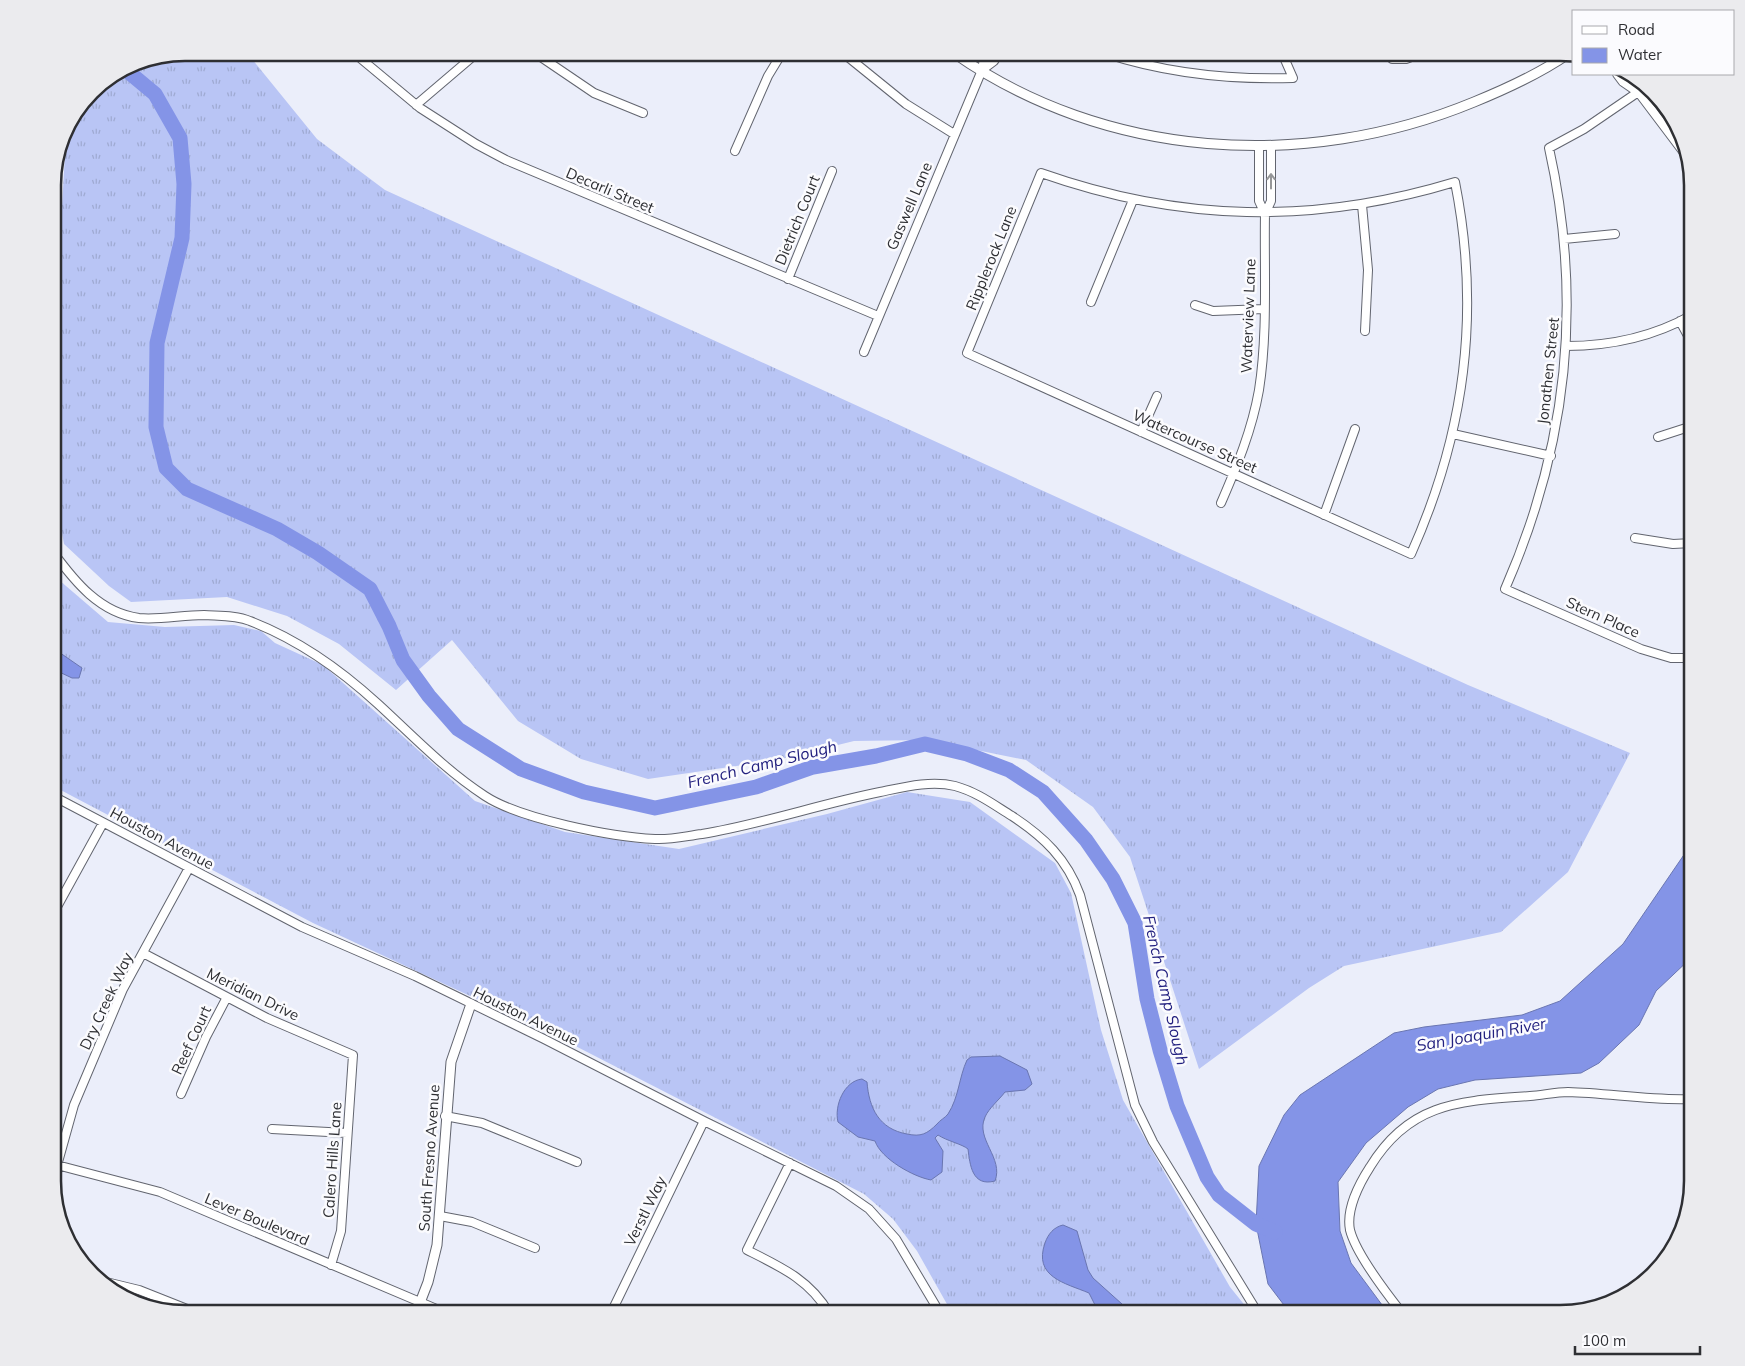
<svg xmlns="http://www.w3.org/2000/svg" width="1745" height="1366" font-family="Mulish,sans-serif">
<style>
.grass{fill:url(#grass-tufts)}
.water{fill:#8494e7;stroke:#6a76b1}
.lines{fill:none;stroke-linecap:round;stroke-linejoin:round}
.river{stroke:#8494e7;stroke-width:15}
.minor-casing{stroke:#62656f;stroke-width:10}
.tertiary-casing{stroke:#62656f;stroke-width:11}
.minor{stroke:#fff;stroke-width:8}
.tertiary{stroke:#fff;stroke-width:9}
.oneway{stroke:#969799}
.labels{text-anchor:middle;dominant-baseline:central;stroke-width:5;stroke-linejoin:round;paint-order:stroke}
.street-label{font-size:15px;fill:#2e2f33;stroke:#fbfbfe}
.water-label{font-size:16px;font-style:italic;fill:#22207f;stroke:#fbfbfe}
.rim{fill:none;stroke:#2e2f33;stroke-width:2.5}
</style>
<defs>
<pattern id="grass-tufts" width="24" height="20" patternUnits="userSpaceOnUse" patternTransform="scale(1.25)"><rect width="24" height="20" fill="#b9c5f5"/><path d="M3 7l-1-3M5 7V3M7 7l1-3M15 17l-1-3M17 17v-4M19 17l1-3" fill="none" stroke="#9faad2"/></pattern>
</defs>
<rect width="100%" height="100%" fill="#ebeefa"/>
<!-- grass -->
<path class="grass" d="M186,53H247L317,139L385,190L1468,685L1630,753L1568,872L1501,932L1344,966L1309,988L1199,1069L1130,857L1093,807L1026,760L927,740L854,741L777,760L648,779L581,759L518,721L452,640L396,690L339,644L287,616L227,597L131,602L109,586L64,544L53,484V365L65,154L62,143L66,127L98,86L135,63Z
M53,569L59,580L108,622L165,627L234,625L261,631L275,643L323,665L475,801L565,832L679,849L827,814L907,792L970,802L1055,863L1071,893L1101,1030L1123,1100L1230,1287L1251,1313H952L917,1251L893,1219L864,1194L554,1035L313,923L53,786Z"/>
<!-- water -->
<path class="water" d="M53,648L82,668L79,678H72L53,669Z
M1692,843V957L1656,991L1639,1025L1599,1063L1581,1073L1475,1080L1438,1089L1408,1107L1366,1143L1338,1182L1340,1231L1351,1263L1388,1313H1290L1268,1284L1256,1224L1259,1166L1284,1115L1300,1095L1394,1033L1424,1027L1522,1015L1560,1001L1623,944Z
M1000,1056L1027,1070L1032,1084L1025,1090L1005,1092C999,1100 989,1108 985,1117C975,1139 1004,1158 995,1181C972,1187 970,1165 968,1149C962,1144 947,1141 938,1135L935,1138L943,1151L942,1172L931,1180C914,1177 881,1159 875,1141L858,1137L838,1122C834,1106 844,1081 862,1079L867,1082C869,1108 879,1129 907,1134C921,1137 927,1134 937,1124C940,1120 945,1118 948,1114C959,1097 959,1077 967,1060L971,1057Z
M1063,1225L1077,1231L1088,1270L1093,1278L1132,1313H1099L1089,1293C1065,1283 1033,1277 1045,1243C1048,1234 1054,1227 1063,1225Z"/>
<g class="lines">
<!-- river -->
<path class="river" d="M125,69L155,94L180,138L184,184L182,238L157,343L156,427L166,468L187,489L277,529L318,553L370,589L389,626L403,660L429,696L458,729L521,769L584,792L655,808L756,787L813,767L876,756L925,744L967,754L1009,770L1043,792L1086,840L1113,879L1135,923L1147,999L1160,1050L1177,1106L1207,1177L1219,1195L1256,1224L1275,1232"/>
<defs>
<path id="minor" d="M354,53L420,108L476,144L506,160L878,316
M535,53L594,93L643,113
M843,53L906,104L954,134
M1104,53C1165,73 1228,80 1293,78L1282,53
M1387,53L1392,59H1406L1422,53
M982,70L994,61L999,53
M1617,74L1623,82L1639,93L1685,154
M1634,78L1639,93
M1647,86L1584,129L1549,148C1583,301 1568,445 1505,589L1641,649L1671,658H1692
M416,105L477,53
M735,151L768,76L782,53
M1041,173C1180,222 1313,225 1455,182C1481,313 1465,433 1411,554L967,353Z
M53,181V177
M1362,205L1368,270L1365,331
M1265,214L1271,201V146
M1564,239L1615,234
M788,279L832,171
M1091,302L1133,200
M1195,305L1213,311L1264,309
M1680,321L1692,343
M1566,346C1612,346 1653,337 1692,315
M864,352L982,70L985,53
M1141,432L1157,396
M1453,434L1551,456
M1658,437L1692,426
M1221,503C1237,466 1252,430 1259,390C1268,332 1264,272 1265,214L1259,201V147
M1324,515L1355,429
M1635,538L1673,544L1692,543
M53,552C75,582 100,613 139,618C160,620 182,615 204,615C219,616 236,615 250,621C297,639 341,670 378,704C413,736 445,770 485,796C520,819 612,837 655,839C671,840 686,836 702,834C762,824 820,804 880,792C904,787 931,780 955,786C977,792 994,805 1012,816C1044,837 1067,859 1080,895L1135,1105L1153,1142L1258,1313
M53,796L302,927L415,976L544,1039L704,1121L836,1186L869,1209L896,1239L940,1313
M53,914L103,823
M143,953L267,1018L353,1055L341,1231L331,1265
M181,1094L206,1037L227,997
M445,1116L482,1123L577,1162
M272,1129L347,1133
M790,1163L747,1250C781,1267 810,1280 829,1313
M53,1164L160,1192L446,1313
M53,1180L74,1105L123,989L189,868
M440,1216L472,1222L535,1248
M98,1280L139,1290L197,1313
M611,1313L704,1121
M1402,1313C1387,1294 1356,1254 1350,1230C1346,1210 1359,1184 1370,1167C1410,1101 1462,1101 1530,1096C1543,1095 1556,1092 1568,1092C1609,1093 1651,1101 1692,1099"/>
<path id="tertiary" d="M954,53C1105,159 1305,172 1474,102C1506,89 1539,74 1568,54
M416,1313L428,1282L437,1245L451,1062L471,1004"/>
</defs>
<!-- minor casing -->
<use href="#minor" class="minor-casing"/>
<!-- tertiary casing -->
<use href="#tertiary" class="tertiary-casing"/>
<!-- minor -->
<use href="#minor" class="minor"/>
<!-- tertiary -->
<use href="#tertiary" class="tertiary"/>
</g>
<!-- one-way arrows -->
<defs><path id="oneway-shaft" d="M-6 0H5M1.5-3L5.5 0L1.5 3" fill="none" stroke-width="1.6" stroke-linecap="round" stroke-linejoin="round" transform="scale(1.25)"/></defs>
<use class="oneway" href="#oneway-shaft" transform="translate(1271 181) rotate(-90)"/>
<g class="labels">
<!-- street labels -->
<g class="street-label">
<text transform="translate(610 190) rotate(23)">Decarli Street</text>
<text transform="translate(909 206) rotate(-67)">Gaswell Lane</text>
<text transform="translate(797 220) rotate(-68)">Dietrich Court</text>
<text transform="translate(991 258) rotate(-68)">Ripplerock Lane</text>
<text transform="translate(1248 316) rotate(-88)">Waterview Lane</text>
<text transform="translate(1548 371) rotate(-84)">Jonathen Street</text>
<text transform="translate(1195 441) rotate(24)">Watercourse Street</text>
<text transform="translate(1603 617) rotate(24)">Stern Place</text>
<text transform="translate(162 838) rotate(28)">Houston Avenue</text>
<text transform="translate(253 994) rotate(26)">Meridian Drive</text>
<text transform="translate(106 1001) rotate(-65)">Dry Creek Way</text>
<text transform="translate(526 1016) rotate(26)">Houston Avenue</text>
<text transform="translate(191 1040) rotate(-65)">Reef Court</text>
<text transform="translate(429 1158) rotate(-86)">South Fresno Avenue</text>
<text transform="translate(332 1160) rotate(-86)">Calero Hills Lane</text>
<text transform="translate(645 1211) rotate(-64)">Verstl Way</text>
<text transform="translate(257 1219) rotate(23)">Lever Boulevard</text>
</g>
<!-- water labels -->
<g class="water-label">
<text transform="translate(762 764) rotate(-14)">French Camp Slough</text>
<text transform="translate(1166 990) rotate(77)">French Camp Slough</text>
<text transform="translate(1481 1034) rotate(-10)">San Joaquin River</text>
</g>
</g>
<!-- crop -->
<path d="M0 0H1745V1366H0ZM185 61H1560A124 124 0 0 1 1684 185V1181A124 124 0 0 1 1560 1305H185A124 124 0 0 1 61 1181V185A124 124 0 0 1 185 61Z" fill="#ebebee" fill-rule="evenodd"/>
<path class="rim" d="M185 61H1560A124 124 0 0 1 1684 185V1181A124 124 0 0 1 1560 1305H185A124 124 0 0 1 61 1181V185A124 124 0 0 1 185 61Z"/>
<!-- legend -->
<rect x="1572" y="10" width="162" height="65" fill="#fbfbfe" stroke="#a9a9ad"/>
<rect x="1582" y="26" width="25" height="8" fill="#ffffff" stroke="#a9a9ad"/>
<text x="1618" y="35" font-size="15" fill="#2e2f33">Road</text>
<rect x="1582" y="48" width="25" height="15" fill="#8494e7" stroke="#a9a9ad"/>
<text x="1618" y="60" font-size="15" fill="#2e2f33">Water</text>
<!-- scale -->
<path d="M1575 1346v8h125v-8" fill="none" stroke="#2e2f33" stroke-width="2.5"/>
<text x="1582" y="1346" font-size="15" fill="#2e2f33" stroke="#fbfbfe" stroke-width="4" paint-order="stroke">100 m</text>
</svg>
